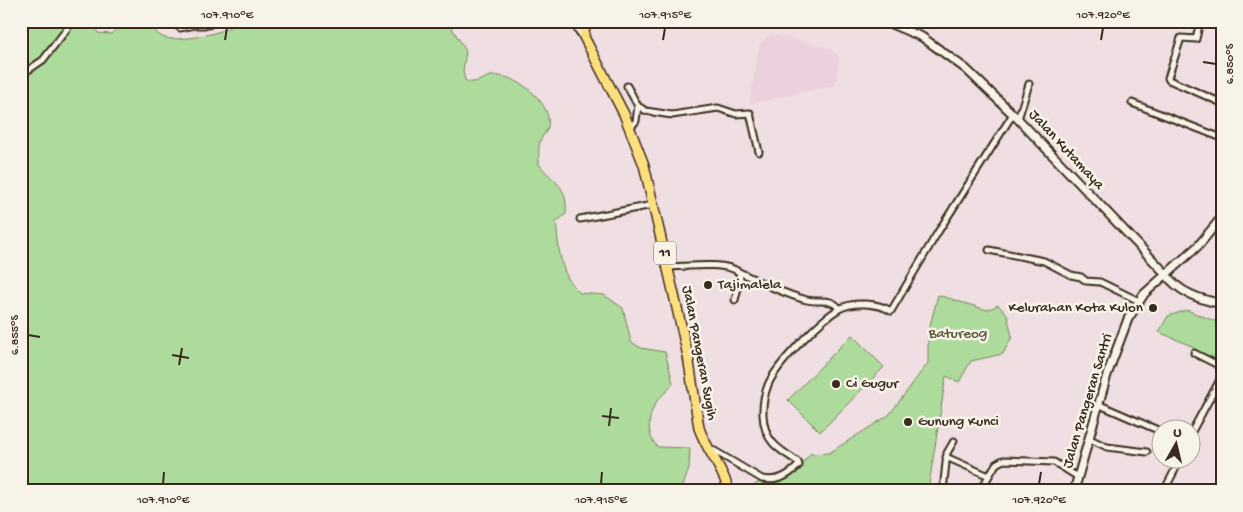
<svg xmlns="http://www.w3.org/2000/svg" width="1243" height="512" font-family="'Gochi Hand',sans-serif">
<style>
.built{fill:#ebd1de}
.green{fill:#addb9b;stroke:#74825c}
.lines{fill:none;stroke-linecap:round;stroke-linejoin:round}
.street-casing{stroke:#3b2a1e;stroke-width:9}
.secondary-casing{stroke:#3b2a1e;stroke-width:11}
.highway-casing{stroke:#3b2a1e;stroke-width:12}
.street{stroke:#f7f3e8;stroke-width:5}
.secondary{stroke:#f7f3e8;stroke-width:7}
.highway{stroke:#fedf80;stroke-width:9}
.ticks{fill:none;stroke:#3b2a1e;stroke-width:2}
.poi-dot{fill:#3b2a1e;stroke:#f7f3e8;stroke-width:2}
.labels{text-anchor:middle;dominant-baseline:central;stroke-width:5;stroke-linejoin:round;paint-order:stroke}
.shield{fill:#f7f3e8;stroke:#73665b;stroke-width:1}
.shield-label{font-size:14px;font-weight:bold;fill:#3b2a1e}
.street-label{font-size:15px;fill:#3b2a1e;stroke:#f7f3e8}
.poi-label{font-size:15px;fill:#3b2a1e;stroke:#f7f3e8;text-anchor:start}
.park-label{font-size:15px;fill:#58563d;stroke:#f7f3e8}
.neatline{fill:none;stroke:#3b2a1e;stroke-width:2}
.ticks-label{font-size:12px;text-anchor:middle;fill:#3b2a1e}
</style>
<rect width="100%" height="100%" fill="#f0dfe2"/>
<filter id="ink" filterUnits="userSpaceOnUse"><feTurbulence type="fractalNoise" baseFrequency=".02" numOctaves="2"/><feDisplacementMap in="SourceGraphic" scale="10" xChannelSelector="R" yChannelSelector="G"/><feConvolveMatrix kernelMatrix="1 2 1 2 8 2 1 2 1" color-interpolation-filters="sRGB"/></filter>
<g filter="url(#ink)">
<!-- built -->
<path class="built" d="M772,34L829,48L840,57L836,85L749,104L760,43Z"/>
<!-- green -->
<path class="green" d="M22,21H92L98,33L111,34L125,21H145C151,26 156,34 163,37C174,43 233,33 236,21H443L450,25L466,51L463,71L465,80C473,86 482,78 491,76C515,72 553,102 548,127C547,132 542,136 540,141C538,147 539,157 539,164C554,184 568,184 566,214L556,222C559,247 559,275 580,293L604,295L623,308L631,342L641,348L665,352L673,383C669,391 662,394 657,401C648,415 645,435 658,447L690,448L689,469L681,491H21Z
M938,295L987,310L998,305L1007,314L1012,337L1003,354L971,361L959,382L946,376L928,491H746L763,479L787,474L800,466L810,454L829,453L889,415L928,363V333Z
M1187,310L1222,324V360L1219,364L1189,345L1159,332L1168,316Z
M852,335L884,367L820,432L788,400Z"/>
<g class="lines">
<defs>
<path id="street" d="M118,21L119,24
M571,21L583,37
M1200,21L1196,39L1181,38L1168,78L1169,80L1222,103
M180,28L195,25H209L210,21
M21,75L43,60L73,21
M627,86L638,106
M1132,103L1222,138
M1018,119L1029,84
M631,127L636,121L638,106L646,111L672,115L718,108L736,114L750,113L759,152
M580,219L653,205
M989,250L1044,261L1071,275L1081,277L1086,281L1100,282L1139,301
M668,267C686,267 724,261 739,272L740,280L735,300
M739,272C761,282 783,294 807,300C819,303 830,297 839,308
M1194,353L1222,367
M1100,405L1160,431
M1190,435L1222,376
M1090,439L1107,447L1147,452
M708,447L762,479C778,482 788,476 799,465L798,462C790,456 780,451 773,443C760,428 761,403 768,385C776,365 820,320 839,309C853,301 878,303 891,311L938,232L1013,114
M946,457L989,476
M943,491L947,453L954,441
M980,491L996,464L1003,460L1054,462L1078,477
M1164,491L1180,460"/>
<path id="secondary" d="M884,21L922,37L966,69L1018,119L1166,274C1179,293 1199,299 1222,304
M1074,491L1107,375L1128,319L1144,294L1198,246L1222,217"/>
<path id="highway" d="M585,21L584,37L624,114L644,165L688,356L699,428C707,451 723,468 729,491"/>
</defs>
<!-- street casing -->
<use href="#street" class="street-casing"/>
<!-- secondary casing -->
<use href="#secondary" class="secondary-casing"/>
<!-- highway casing -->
<use href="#highway" class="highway-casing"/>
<!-- street -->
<use href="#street" class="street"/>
<!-- secondary -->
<use href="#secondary" class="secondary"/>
<!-- highway -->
<use href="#highway" class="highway"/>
</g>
</g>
<!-- ticks -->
<path class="ticks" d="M225,40L227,28M663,40L665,28M1101,40L1103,28M1203,62L1216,64M28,335L40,337M172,355L189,358M179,365L182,348M602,416L619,418M609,426L611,408M163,484L164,472M601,484L602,472M1039,484L1041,472"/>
<!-- markers -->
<g class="poi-dot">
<circle cx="708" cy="285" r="5"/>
<circle cx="1153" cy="308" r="5"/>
<circle cx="836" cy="384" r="5"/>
<circle cx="908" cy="422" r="5"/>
</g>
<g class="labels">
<!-- shield labels -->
<rect class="shield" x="654" y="241.5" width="22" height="23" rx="4"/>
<g class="shield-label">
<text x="665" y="253">11</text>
</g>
<!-- street labels -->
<g class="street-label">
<text transform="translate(1066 150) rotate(47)">Jalan Kutamaya</text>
<text transform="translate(699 353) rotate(79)">Jalan Pangeran Sugih</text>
<text transform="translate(1088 401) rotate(-73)">Jalan Pangeran Santri</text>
</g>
<!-- poi labels -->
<g class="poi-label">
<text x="718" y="285">Tajimalela</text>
<text x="1143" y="308" text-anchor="end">Kelurahan Kota Kulon</text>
<text x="846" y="384">Ci Gugur</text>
<text x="918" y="422">Gunung Kunci</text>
</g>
<!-- park labels -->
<g class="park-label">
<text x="958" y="334">Batureog</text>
</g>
</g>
<!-- margin -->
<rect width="1243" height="512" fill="none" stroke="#f7f3e8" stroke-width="55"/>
<!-- north arrow -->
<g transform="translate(1176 444) rotate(8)"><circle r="24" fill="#f7f3e8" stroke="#aca397"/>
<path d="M0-4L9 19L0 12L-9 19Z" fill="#3b2a1e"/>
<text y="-8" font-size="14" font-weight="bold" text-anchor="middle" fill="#3b2a1e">U</text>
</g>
<rect x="28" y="28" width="1188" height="456" class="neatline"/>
<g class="ticks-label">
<text x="227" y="18">107.910°E</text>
<text x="665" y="18">107.915°E</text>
<text x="1103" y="18">107.920°E</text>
<text transform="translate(1229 64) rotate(-90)" y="4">6.850°S</text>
<text transform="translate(14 335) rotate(-90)" y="4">6.855°S</text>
<text x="163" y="503">107.910°E</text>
<text x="601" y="503">107.915°E</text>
<text x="1039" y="503">107.920°E</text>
</g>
</svg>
